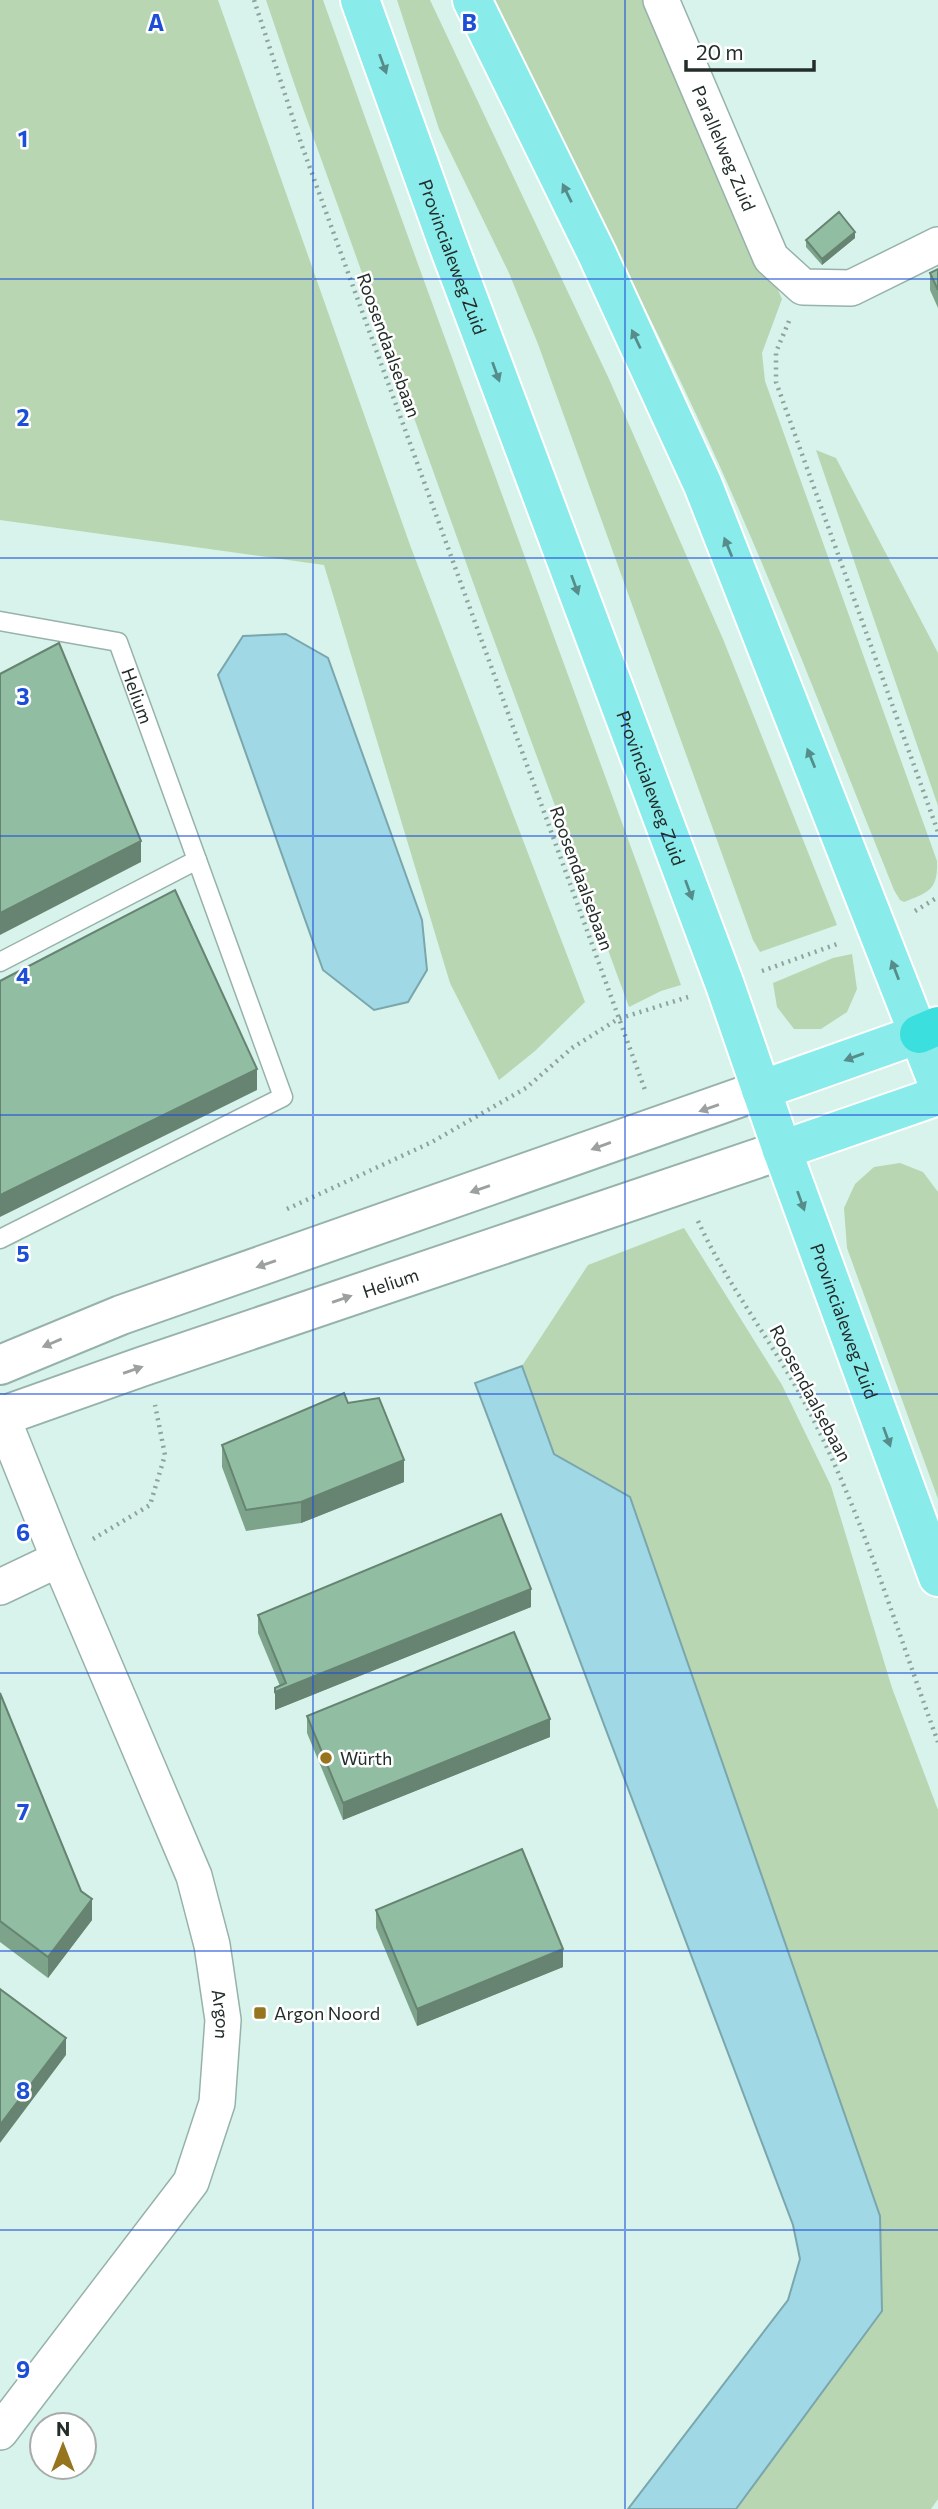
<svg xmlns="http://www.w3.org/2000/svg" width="938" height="2509" font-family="Commissioner,sans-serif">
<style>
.green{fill:#b9d6b2}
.water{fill:#a0d9e5;stroke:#7aa6ad;stroke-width:2}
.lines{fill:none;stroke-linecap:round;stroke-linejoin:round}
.lane-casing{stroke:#97b2aa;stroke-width:21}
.street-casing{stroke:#97b2aa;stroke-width:38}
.secondary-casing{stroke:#97b2aa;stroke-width:42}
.primary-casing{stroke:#fff;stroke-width:42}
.highway-casing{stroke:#fff;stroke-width:42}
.path{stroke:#8ea39d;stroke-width:4.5;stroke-dasharray:2 5;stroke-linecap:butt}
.lane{stroke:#fff;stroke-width:18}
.street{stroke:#fff;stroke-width:35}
.secondary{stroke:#fff;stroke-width:38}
.primary{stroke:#89eceb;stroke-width:38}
.highway{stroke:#3bdfde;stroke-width:38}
.wall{fill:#7da38b}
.shaded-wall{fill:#668471}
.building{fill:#91bda2;stroke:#668471;stroke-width:2}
.oneway{fill:#568d8b}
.oneway2{fill:#9ca1a0}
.grid{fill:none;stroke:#1d4ed8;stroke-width:2;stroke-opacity:0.55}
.poi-dot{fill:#97751e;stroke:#fff;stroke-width:2.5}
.labels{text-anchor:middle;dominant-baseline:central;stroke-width:5;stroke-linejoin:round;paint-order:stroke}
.street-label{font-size:18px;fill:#232e2b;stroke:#fff}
.poi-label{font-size:18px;fill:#232e2b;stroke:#fff;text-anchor:start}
.grid-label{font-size:23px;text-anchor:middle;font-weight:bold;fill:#1d4ed8;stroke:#fff;stroke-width:5;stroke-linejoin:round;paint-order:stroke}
</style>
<rect width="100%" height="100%" fill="#d7f3eb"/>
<!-- green -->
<path class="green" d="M0,0H218L410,545L585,1002L535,1051L499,1080L450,983L324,565L0,520Z
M266,0H323C440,329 562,656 681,985L661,991L629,1007L483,610L296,89Z
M397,0H430L609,379L723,639L837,925L760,952L753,940L538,344L509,273L439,129Z
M488,0H650L782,299L762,353L765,381L937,861C938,891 928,892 904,902L900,900L894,890C837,749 783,607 721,469C650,310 567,156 488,0Z
M816,450L836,458L938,653V806Z
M852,954L857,989L847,1012L821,1029H794L777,1007L773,983L833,958Z
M900,1163L923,1172L938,1192V1499L847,1248L844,1208L855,1184L874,1167Z
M684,1228L782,1385L831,1486L892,1688L938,1810V2499L931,2509H736L882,2311L630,1497L554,1454L522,1366L588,1265Z"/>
<!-- water -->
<path class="water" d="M286,634L328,658L422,920L427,970L408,1002L374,1010L323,970L218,675L243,636Z
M522,1366L554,1454L630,1497L880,2216L882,2311L736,2509H628L788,2300L800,2259L793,2225L475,1383Z"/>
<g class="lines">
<defs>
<g id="lane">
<path id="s1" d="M0,621L118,642L283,1097L0,1239"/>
<path d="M0,962L197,860"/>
</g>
<g id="street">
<path id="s2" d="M661,0L771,258L803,287L851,288L938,245"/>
<path id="s3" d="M0,1412L59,1559L194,1876L212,1945L223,2020L217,2103L191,2182L0,2432"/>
<path d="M0,1587L59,1559"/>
</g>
<g id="secondary">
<path d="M0,1365L121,1315L761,1090"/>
<path id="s4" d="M0,1417L141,1367L782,1150"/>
</g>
<g id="primary">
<path id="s5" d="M360,0L446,239L725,985L782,1150L938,1577"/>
<path d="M472,0L597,254L703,485L938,1084"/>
<path d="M761,1090L919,1034"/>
<path d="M782,1150L938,1096"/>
</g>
<path id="highway" d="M919,1034L938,1026"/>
</defs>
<!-- lane casing -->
<use href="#lane" class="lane-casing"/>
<!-- street casing -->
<use href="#street" class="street-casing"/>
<!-- secondary casing -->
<use href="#secondary" class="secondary-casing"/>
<!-- primary casing -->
<use href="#primary" class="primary-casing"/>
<!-- highway casing -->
<use href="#highway" class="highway-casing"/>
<!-- path -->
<path class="path" d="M254,0L302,146L645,1090
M789,321L776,352V382L938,832
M915,911L938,897
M762,971L840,943
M287,1209L432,1142L526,1088L572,1048L618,1019L688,997
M698,1221C728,1287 775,1345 808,1409C863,1515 897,1631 938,1742
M93,1539L150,1505L165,1455L155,1405"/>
<!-- lane -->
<use href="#lane" class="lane"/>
<!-- street -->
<use href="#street" class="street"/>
<!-- secondary -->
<use href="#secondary" class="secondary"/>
<!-- primary -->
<use href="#primary" class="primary"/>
<!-- highway -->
<use href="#highway" class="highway"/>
</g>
<!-- wall -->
<path class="wall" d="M855,238L822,265L806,247V240Z
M938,269V308L930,290V273Z
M348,1403L404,1482L301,1523L246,1531L222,1467V1445Z
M531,1607L275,1710V1688L280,1686L258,1633V1615Z
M0,1693L92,1920L48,1978L0,1942Z
M307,1716L550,1737L343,1820L307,1733Z
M376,1910L563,1967L417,2026L376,1928Z"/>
<!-- shaded-wall -->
<path class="shaded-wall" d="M855,232V238L822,265V259Z
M141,841V862L0,935V913Z
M257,1069V1090L0,1217V1195Z
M404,1460V1482L301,1523V1502Z
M531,1589V1607L275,1710V1692Z
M550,1719V1737L343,1820V1803Z
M92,1899V1920L48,1978V1957Z
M563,1949V1967L417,2026V2009Z
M66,2038V2055L0,2143V2125Z"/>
<!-- building -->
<path class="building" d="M839,212L855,232L822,259L806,240Z
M938,269V290L930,273Z
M59,643L141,841L0,913V674Z
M175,890L257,1069L0,1195V981Z
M344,1393L348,1403L379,1398L404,1460L301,1502L246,1510L222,1445Z
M501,1514L531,1589L275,1692V1688L286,1683L258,1615Z
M514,1632L550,1719L343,1803L307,1716Z
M0,1693L81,1891L92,1899L48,1957L0,1921Z
M522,1849L563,1949L417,2009L376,1910Z
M0,1989L66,2038L0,2125Z"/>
<!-- one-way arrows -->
<defs><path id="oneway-solid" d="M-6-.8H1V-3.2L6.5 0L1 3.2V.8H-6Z" transform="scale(1.75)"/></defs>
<g class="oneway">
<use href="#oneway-solid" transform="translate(383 64) rotate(70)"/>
<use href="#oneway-solid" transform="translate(567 193) rotate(-116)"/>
<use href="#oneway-solid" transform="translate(636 339) rotate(-115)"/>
<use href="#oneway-solid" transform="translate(496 372) rotate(70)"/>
<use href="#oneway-solid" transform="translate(728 547) rotate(-112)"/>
<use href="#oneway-solid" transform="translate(575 585) rotate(70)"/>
<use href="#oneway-solid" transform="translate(811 758) rotate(-112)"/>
<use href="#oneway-solid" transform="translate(689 890) rotate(70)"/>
<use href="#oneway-solid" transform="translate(895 970) rotate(-111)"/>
<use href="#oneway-solid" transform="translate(854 1057) rotate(160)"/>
<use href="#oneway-solid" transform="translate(801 1201) rotate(70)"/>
<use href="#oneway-solid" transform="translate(887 1437) rotate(70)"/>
</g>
<g class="oneway2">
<use href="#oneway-solid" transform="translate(709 1108) rotate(161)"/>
<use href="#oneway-solid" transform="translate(601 1146) rotate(160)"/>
<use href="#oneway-solid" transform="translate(480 1189) rotate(161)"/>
<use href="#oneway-solid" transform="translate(266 1264) rotate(161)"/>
<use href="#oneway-solid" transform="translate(342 1299) rotate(-19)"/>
<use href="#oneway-solid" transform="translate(52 1343) rotate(157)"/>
<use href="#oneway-solid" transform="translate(133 1370) rotate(-19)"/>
</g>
<!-- grid -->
<path class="grid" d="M313,0V2509M625,0V2509M0,279H938M0,558H938M0,836H938M0,1115H938M0,1394H938M0,1673H938M0,1951H938M0,2230H938"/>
<!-- markers -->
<g class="poi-dot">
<circle cx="326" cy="1758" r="7"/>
<rect x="253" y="2006" width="14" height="14" rx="3.5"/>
</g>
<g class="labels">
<!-- street labels -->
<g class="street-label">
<text stroke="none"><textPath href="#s2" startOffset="161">Parallelweg Zuid</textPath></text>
<text stroke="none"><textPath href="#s5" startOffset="273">Provincialeweg Zuid</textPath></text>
<text transform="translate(389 345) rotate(70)">Roosendaalsebaan</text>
<text stroke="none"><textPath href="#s1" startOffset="177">Helium</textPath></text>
<text stroke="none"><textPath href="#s5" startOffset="840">Provincialeweg Zuid</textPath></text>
<text transform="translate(582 878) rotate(70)">Roosendaalsebaan</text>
<text stroke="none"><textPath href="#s4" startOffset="413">Helium</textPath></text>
<text stroke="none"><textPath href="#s5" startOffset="1407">Provincialeweg Zuid</textPath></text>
<text transform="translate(811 1393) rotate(62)">Roosendaalsebaan</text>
<text stroke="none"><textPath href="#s3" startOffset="644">Argon</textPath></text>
</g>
<!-- poi labels -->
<g class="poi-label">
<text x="340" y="1758">Würth</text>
<text x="274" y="2013">Argon Noord</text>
</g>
</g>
<g class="grid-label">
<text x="156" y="31">A</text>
<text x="469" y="31">B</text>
<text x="23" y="147">1</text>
<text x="23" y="426">2</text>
<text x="23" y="705">3</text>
<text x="23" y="984">4</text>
<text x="23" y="1262">5</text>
<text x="23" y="1541">6</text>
<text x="23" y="1820">7</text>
<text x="23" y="2099">8</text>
<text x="23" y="2378">9</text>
</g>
<!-- north arrow -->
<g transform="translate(63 2446)"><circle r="33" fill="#ffffff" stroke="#a7abaa" stroke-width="2"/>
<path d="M0-5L12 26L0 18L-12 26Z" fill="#97751e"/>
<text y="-10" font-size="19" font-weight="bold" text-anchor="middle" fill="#232e2b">N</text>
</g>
<!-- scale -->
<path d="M686 60v10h128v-10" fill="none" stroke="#232e2b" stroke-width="3.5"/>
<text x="696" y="60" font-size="21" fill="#232e2b" stroke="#ffffff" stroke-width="5" paint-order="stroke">20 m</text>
</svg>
